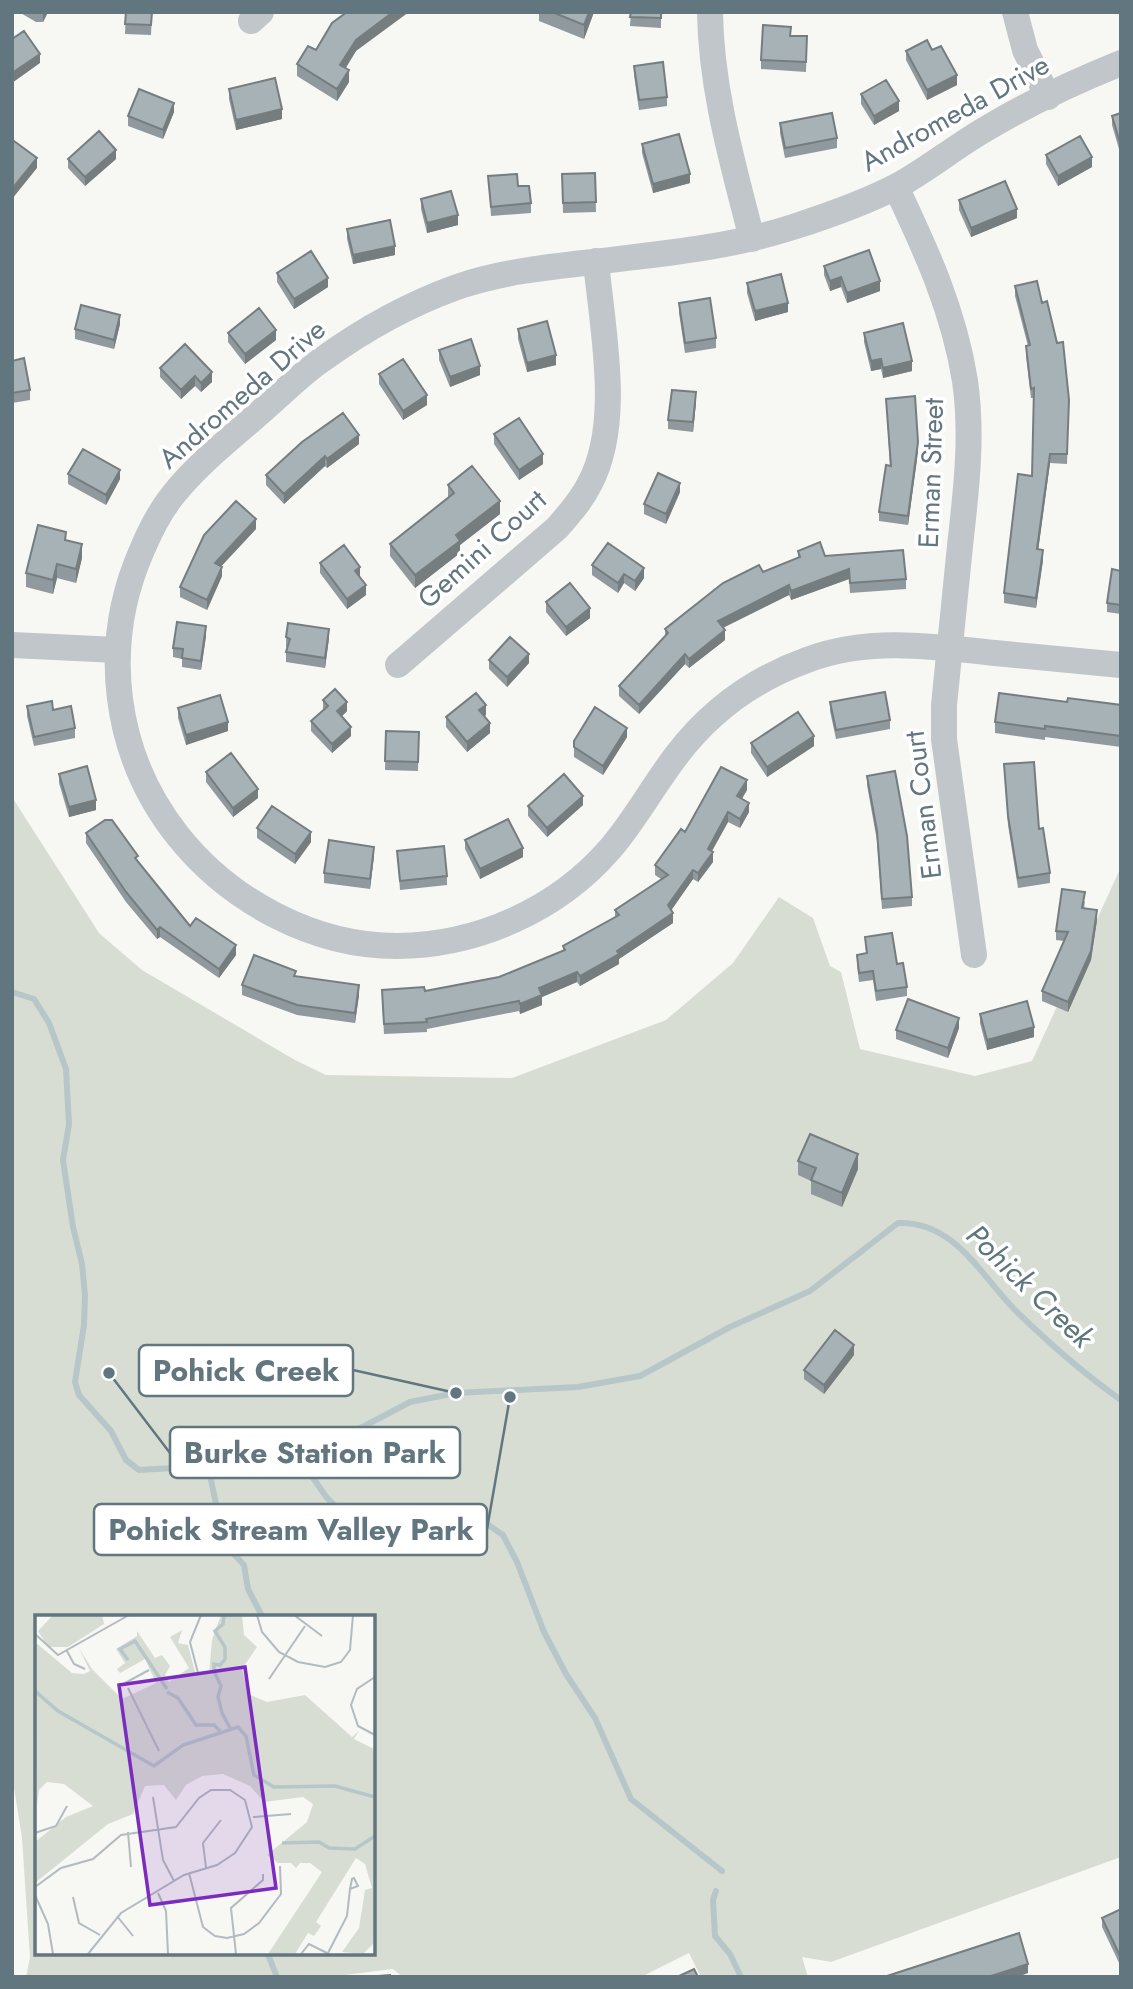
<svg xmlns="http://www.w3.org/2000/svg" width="1133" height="1989" font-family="Jost,sans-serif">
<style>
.green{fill:#d8ddd3;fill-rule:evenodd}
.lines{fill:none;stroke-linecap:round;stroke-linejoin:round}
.stream{stroke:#b7c6c8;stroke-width:6}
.minor{stroke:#c0c6c9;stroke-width:26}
.wall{fill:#90999d}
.shaded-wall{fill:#757d7f}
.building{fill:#a7b2b6;stroke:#757d7f;stroke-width:2}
.labels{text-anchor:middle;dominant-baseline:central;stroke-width:7;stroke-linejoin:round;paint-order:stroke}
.street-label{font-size:28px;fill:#627680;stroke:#fff}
.water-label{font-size:30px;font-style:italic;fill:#5c767b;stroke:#fff}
.inset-river{fill:none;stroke:#b7c6c8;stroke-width:3.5}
.inset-road{fill:none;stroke:#b2bbbf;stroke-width:2}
.view{fill:#7b2cbf;fill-opacity:0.15;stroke:#7b2cbf;stroke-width:3.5}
.inset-edge{fill:none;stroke:#627680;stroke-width:3.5}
.leader{fill:none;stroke:#627680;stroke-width:2.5}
.callout-dot{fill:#627680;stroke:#fff;stroke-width:2.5}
.callout{fill:#fff;stroke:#627680;stroke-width:2.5}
.callout-label{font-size:30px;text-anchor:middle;font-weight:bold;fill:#627680}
</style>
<rect width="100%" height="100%" fill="#f7f7f4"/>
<!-- green -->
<path class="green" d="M12,797L99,933L142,970L295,1060L326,1075L512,1078L666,1020L733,963L779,897L813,918L830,966L841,972L860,1049L975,1076L1032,1061L1121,867V1857L831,1962L802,1957L808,1977H701L689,1953L641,1977H403L393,1969L328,1977H26L30,1958L22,1838L12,1775ZM37,1616H373V1952H37Z"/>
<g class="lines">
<!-- stream -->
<path class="stream" d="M12,992L34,999L49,1023L66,1069L69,1124L63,1160L73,1227L82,1264L85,1295L84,1325L75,1382L79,1395L111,1431L126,1460L139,1470L208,1466L334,1442L410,1402L456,1393L578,1387L640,1376L730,1327L810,1291L898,1223C956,1221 981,1277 1018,1313C1050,1344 1084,1374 1121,1400
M297,1449L309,1472L327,1498L344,1514L369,1522L463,1518L484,1522L503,1535L517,1562L544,1632L566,1674L595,1718L631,1799L722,1871
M208,1466L219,1518L232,1552L244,1565L248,1589L262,1616
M716,1891L713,1900L715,1936L730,1954L741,1977
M267,1952L277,1977"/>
<!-- minor -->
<path class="minor" d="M710,12C711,90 733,164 752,239
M1015,12L1025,50L1048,97
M251,21L261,12
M1121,63C1074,82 1027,104 984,130C955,147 928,169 899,185C871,200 824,217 793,227C728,248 660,254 593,262C547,267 501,272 457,287C410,304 363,330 323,359C302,373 284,392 265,408C234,436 199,462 173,495C160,511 150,531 142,550C100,645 113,754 178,836C230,901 313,946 397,946C478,945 557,910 610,849C635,820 653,786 676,756C710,711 754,679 807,660C867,637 932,646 995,653C1037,657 1079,661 1121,665
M896,187C926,250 954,311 965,381C973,436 966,492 960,546C955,599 949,652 944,705V739L974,955
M12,645L117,650
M398,665L557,528C569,514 581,501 589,485C623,423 602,329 596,261"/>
</g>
<!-- wall -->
<path class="wall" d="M19,12H48L43,22H36Z
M126,12H152L151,35L125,34Z
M539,12H594L584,39L539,21Z
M631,12H661V28L630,26Z
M791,36H807L806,72L761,69V60Z
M316,50L356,51L346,68L349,82L337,101L297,76V64Z
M932,50L957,85L927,100L906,60V51Z
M634,66L667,97V106L639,110L634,75Z
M229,89L282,119L236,130L229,99Z
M861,94L899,111L874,125L861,104Z
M174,112L163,139L128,126V116Z
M1121,113V156L1112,125V116Z
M780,123L837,138V148L785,158L780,133Z
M642,144L690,183L653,193L642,153Z
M1046,155L1092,167L1058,186L1046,164Z
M68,159H116L85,186L68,168Z
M595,173L596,212L563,213L562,174Z
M488,176L518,186L531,203V213L491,216Z
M421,199L458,225L427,233L421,209Z
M959,200L1017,218L971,237L959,210Z
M347,229L395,255L353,264L347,239Z
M824,266L880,291L847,303L841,287L830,291L824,275Z
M277,273L328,287L294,309L277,282Z
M747,283L788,312L755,321L747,293Z
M1015,286L1069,400L1067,464L1050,463L1038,550L1043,560L1036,608L1004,603V593L1032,476L1034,398H1031L1026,356V346H1028L1015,296Z
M679,303L716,338V348L685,353L679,313Z
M120,324L114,349L75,339V329Z
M518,329L556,365L527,372L518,339Z
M228,333L276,340L245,364L228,342Z
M864,333L912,371L883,378L881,369L871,371L864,342Z
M439,350L480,375L450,387L439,360Z
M12,361L30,390V400L12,403Z
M160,368L212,382L201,392L195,386L181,399L160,377Z
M379,374L427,405L403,420L379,384Z
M886,399L918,452L908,525L879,521V512L890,466Z
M696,402L693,432L668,429V420Z
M494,434L543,464L519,480L494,444Z
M359,444L327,468L325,466L284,504L266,485V475Z
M68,474L120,479L106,505L68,484Z
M448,485L500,514L460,545V553L415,588L390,556V544L448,498Z
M680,492L666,524L644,514V504Z
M256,529L221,566L222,576L207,610L180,597V587Z
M66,540L82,558L76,583L57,578L53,594L26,587V573Z
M798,551L825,556L906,579V589L850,593L849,579L791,600L789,595L723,628L725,640L689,668L685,664L639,714L619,696V686L665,636V629L763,572L798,558Z
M320,563L360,576L366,595L347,609L320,573Z
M592,565L644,578L635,591L624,583L618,593L592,575Z
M1121,571V614L1107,612V603Z
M546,602L590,618L566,636L546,612Z
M206,636L201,670L182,667V659L173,657V648Z
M286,637L329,638L325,668L286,662V652L288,648L286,647Z
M489,660L529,663L507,687L489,669Z
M323,700L347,711L342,716L351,736L332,753L311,731V721L323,710Z
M830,702L890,720V729L836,739L830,711Z
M1067,702L1121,705V747L1045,737V740L995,733V722Z
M27,706L53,710L75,728V738L34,746L27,716Z
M178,708L228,731L186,745L178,718Z
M486,715L484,716L490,733L467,752L446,727V717Z
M386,731L419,732L418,771L385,770Z
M627,737L603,775L574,757V741Z
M751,743L814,746L767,777L751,753Z
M1004,764L1039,829L1050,873V883L1018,888L1008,825Z
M206,772L258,798L233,817L206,782Z
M59,774L96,810L69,817L59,783Z
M867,776L912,897V906L882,909L877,841L867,785Z
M747,790L742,799L749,812L740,828L728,822L712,851L713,862L698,882L693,879L671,910L673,923L619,959V964L580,986L577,982L542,997V1005L520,1014L519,1011L427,1029V1032L384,1034L382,1000L499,977L563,951V946L615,917V910L661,879L655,875V865L685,832Z
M583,805L547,837L528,816V806Z
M257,828L311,842L295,864L257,838Z
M86,833L138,862L190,926L236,955L219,978L160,937L157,939L126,902L86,843Z
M465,840L523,857L480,879L465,849Z
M397,851L447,876V885L400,890Z
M374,856L370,889L324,883V873Z
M1085,901L1084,909L1097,920L1091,960L1068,1012L1042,1001V991L1064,941L1056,940V931Z
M865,937L897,964L907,987V996L876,1001L873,980L859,982L857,964V955L866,953Z
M242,985L359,995L355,1023L297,1015L242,995Z
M980,1014L1034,1037L987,1050L980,1023Z
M959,1028L948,1058L896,1039V1030Z
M798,1161L858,1169L842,1207L811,1194V1181L798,1175Z
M854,1355L824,1394L804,1379V1370Z
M1121,1909V1967L1102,1927V1918Z"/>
<!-- shaded-wall -->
<path class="shaded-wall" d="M43,12H48L43,22Z
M393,12H409L356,51L340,76V65L356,40Z
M589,12H594L584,39V25Z
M40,54V63L12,83V73Z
M349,70V82L337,101V89Z
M957,75V85L927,100V90Z
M899,101V111L874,125V116Z
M174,103V112L163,139V130Z
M282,109V119L236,130V120Z
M116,150V159L85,186V177Z
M1092,157V167L1058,186V176Z
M37,158V168L12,199V189Z
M690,174V183L653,193V184Z
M1017,209V218L971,237V228Z
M458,215V225L427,233V223Z
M395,246V255L353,264V255Z
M841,277V287L830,291V281Z
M328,278V287L294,309V299Z
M880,281V291L847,303V293Z
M788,303V312L755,321V311Z
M120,315V324L114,349V340Z
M276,330V340L245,364V354Z
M556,355V365L527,372V363Z
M881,359V369L871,371V361Z
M912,361V371L883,378V368Z
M480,366V375L450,387V377Z
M212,372V382L201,392V383Z
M195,376V386L181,399V390Z
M696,392V402L693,432V422Z
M427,395V405L403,420V411Z
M359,435V444L327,468V459Z
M918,442V452L908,525V516Z
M543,454V464L519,480V470Z
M1050,454V463L1037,559V549Z
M325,456V466L284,504V494Z
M120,470V479L106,505V495Z
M680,483V492L666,524V514Z
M500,501V514L460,545V553L415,588V575L456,535Z
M256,519V529L215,573V563Z
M82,544V558L76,583V569Z
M1043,550V560L1036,608V598Z
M57,564V578L53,594V580Z
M222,567V576L207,610V600Z
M360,567V576L355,580V571Z
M644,568V578L635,591V581Z
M849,569V579L791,600V591Z
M624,574V583L618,593V583Z
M366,585V595L347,609V599Z
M789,585V595L718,630V621Z
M590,608V618L566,636V627Z
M206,626V636L201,670V661Z
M329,629V638L325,668V658Z
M725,630V640L689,668V659Z
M529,654V663L507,687V677Z
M685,654V664L639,714V705Z
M347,702V711L337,721V711Z
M486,705V715L479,720V710Z
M228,722V731L186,745V735Z
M490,723V733L467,752V742Z
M351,727V736L332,753V744Z
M627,728V737L603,775V766Z
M814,736V746L767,777V767Z
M747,780V790L737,806V796Z
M258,789V798L233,817V808Z
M583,796V805L547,837V828Z
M96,800V810L69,817V807Z
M749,803V812L740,828V819Z
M728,812V822L708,858V849Z
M311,832V842L295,864V854Z
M374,847V856L370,889V879Z
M523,848V857L480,879V869Z
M713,852V862L698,882V873Z
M693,870V879L668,915V905Z
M1097,910V920L1091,960L1068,1012V1002Z
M673,913V923L619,959V964L580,986V976Z
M160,927V937L157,939V930Z
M236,945V955L219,978V969Z
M577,972V982L542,997V1005L520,1014V1004L539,988Z
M359,985V995L355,1023V1013Z
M959,1018V1028L948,1058V1048Z
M1034,1027V1037L987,1050V1040Z
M858,1154V1169L842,1207V1193Z
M854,1345V1355L824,1394V1385Z
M1028,1964V1973L1018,1977H988Z"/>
<!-- building -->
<path class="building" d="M126,12H152L151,25L125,24Z
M347,12H393L356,40L340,65L349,70L337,89L297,64L308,46L316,50L332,23Z
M552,12H589L584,25Z
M631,12H661V18L630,17Z
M763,25L791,27L790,36H807L806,62L761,60Z
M24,31L40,54L12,73V39Z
M927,40L932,50L941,46L957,75L927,90L906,51Z
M663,62L667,97L639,100L634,66Z
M275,78L282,109L236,120L229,89Z
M886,80L899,101L874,116L861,94Z
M139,89L174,103L163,130L128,116Z
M832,113L837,138L785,148L780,123Z
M1121,113V146L1112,116Z
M99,131L116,150L85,177L68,159Z
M679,134L690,174L653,184L642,144Z
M1080,136L1092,157L1058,176L1046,155Z
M14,141L37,158L12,189V143Z
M595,173L596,202L563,203L562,174Z
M517,174L518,186H529L531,203L491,207L488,176Z
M1005,181L1017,209L971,228L959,200Z
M451,191L458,215L427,223L421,199Z
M390,220L395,246L353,255L347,229Z
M869,250L880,281L847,293L841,277L830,281L824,266Z
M311,251L328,278L294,299L277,273Z
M781,274L788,303L755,311L747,283Z
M1037,281L1042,303L1047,301L1057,343L1063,342L1069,400L1067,454H1050L1037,549L1043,550L1036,598L1004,593L1018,474L1032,476L1034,388L1031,389L1026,346L1030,345L1015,286Z
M710,298L716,338L685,343L679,303Z
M81,305L120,315L114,340L75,329Z
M259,308L276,330L245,354L228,333Z
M547,321L556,355L527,363L518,329Z
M903,323L912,361L883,368L881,359L871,361L864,333Z
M471,339L480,366L450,377L439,350Z
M185,344L212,372L201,383L195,376L181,390L160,368Z
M24,358L30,390L12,393V361Z
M403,359L427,395L403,411L379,374Z
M672,390L696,392L693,422L668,420Z
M915,396L918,442L908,516L879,512L886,465L891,466L886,399Z
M343,413L359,435L327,459L325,456L284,494L266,475L302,442Z
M519,418L543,454L519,470L494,434Z
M83,449L120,470L106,495L68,474Z
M472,466L500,501L456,535L460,541L415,575L390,544L454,493L448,485Z
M658,473L680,483L666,514L644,504Z
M236,501L256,519L215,563L222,567L207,600L180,587L204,535Z
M38,525L66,532L65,540L82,544L76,569L57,564L53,580L26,573Z
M820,542L825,556L903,550L906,579L850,583L849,569L791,591L789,585L718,621L725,630L689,659L685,654L639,705L619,686L668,633L665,629L723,583L759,565L763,572L800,557L798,551Z
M608,543L644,568L635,581L624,574L618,583L592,565Z
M344,545L360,567L355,571L366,585L347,599L320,563Z
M1112,569L1121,571V605L1107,603Z
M570,583L590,608L566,627L546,602Z
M177,622L206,626L201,661L182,658L183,649L173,648Z
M288,623L329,629L325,658L286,652L290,639L286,637Z
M510,637L529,654L507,677L489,660Z
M335,689L347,702L337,711L351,727L332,744L311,721L328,706L323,700Z
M885,692L890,720L836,730L830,702Z
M476,693L486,705L479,710L490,723L467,742L446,717Z
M999,693L1067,702L1068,698L1121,705V736L1045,726V729L995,722Z
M220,695L228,722L186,735L178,708Z
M52,701L53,710L71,706L75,728L34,737L27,706Z
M595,707L627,728L603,766L574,747V741Z
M798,712L814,736L767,767L751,743Z
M386,731L419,732L418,762L385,761Z
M231,753L258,789L233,808L206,772Z
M1034,762L1039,829L1043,828L1050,873L1018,878L1008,816L1004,764Z
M87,766L96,800L69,807L59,774Z
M721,767L747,780L737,796L749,803L740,819L728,812L708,849L713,852L698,873L693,870L668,905L673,913L617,951L619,954L580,976L577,972L539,988L542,995L520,1004L519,1001L426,1019L427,1022L384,1024L382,990L424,987L425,991L499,977L565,950L563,946L619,915L615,910L668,875L655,865L681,829L685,832Z
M895,771L907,836L912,897L882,899L877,831L867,776Z
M564,774L583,796L547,828L528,806Z
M272,806L311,832L295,854L257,828Z
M508,819L523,848L480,869L465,840Z
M105,820H112L138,856L135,858L190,926L196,918L236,945L219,969L160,927L157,930L126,892L86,833Z
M329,840L374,847L370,879L324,873Z
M444,846L447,876L400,881L397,851Z
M1062,889L1085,892L1082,908L1097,910L1091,951L1068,1002L1042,991L1068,932L1056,931Z
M892,933L897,964L903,963L907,987L876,991L873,971L859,973L857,955L867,953L865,937Z
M254,955L296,971L294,976L359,985L355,1013L297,1005L242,985Z
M908,999L959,1018L948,1048L896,1030Z
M1027,1001L1034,1027L987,1040L980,1014Z
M810,1134L858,1154L842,1193L811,1180L816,1168L798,1161Z
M835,1330L854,1345L824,1385L804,1370Z
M1121,1909V1958L1102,1918Z
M1019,1933L1028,1964L988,1977H884Z
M694,1969L698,1977H677Z
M390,1975V1977H365Z"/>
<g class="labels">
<!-- street labels -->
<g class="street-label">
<text transform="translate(955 113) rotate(-29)">Andromeda Drive</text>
<text transform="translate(242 394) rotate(-41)">Andromeda Drive</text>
<text transform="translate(931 473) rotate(-88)">Erman Street</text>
<text transform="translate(482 549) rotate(-42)">Gemini Court</text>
<text transform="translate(923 805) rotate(-97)">Erman Court</text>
</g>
<!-- water labels -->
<g class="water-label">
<text transform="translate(1030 1286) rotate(44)">Pohick Creek</text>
</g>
</g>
<!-- overview -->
<g transform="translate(35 1615)">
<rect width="340" height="340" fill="#f7f7f4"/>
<path d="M18,0H67L69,9L33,32H13L3,16ZM186,0H207L209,20L222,32L207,54L213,79L232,87L270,80L317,122L324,116L319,124L339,134V328L328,339L307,337L324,313L330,275L337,273L330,249L321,243L281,307L286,311L279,321L273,318L260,339H233L287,257L275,248H265L261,253L256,248H243L232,240L272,207L278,189L268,182L229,187L215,171L188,159L167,161L151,170L141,185L129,170L110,171L98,199L73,209L0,268V227L31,202L58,191L29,169L12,167L4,175L2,190L0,27L37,58L49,59L55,56L44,33L57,54L87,84L121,68L110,44L85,58L82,54L90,48L81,34L102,21V16L120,43L127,40L135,51L130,60L134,67L154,53L135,22L147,15L143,28L153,30L160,57L174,59L177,25Z" fill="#d8ddd3"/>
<path class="inset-river" d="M189,0L188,9L180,16L190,32V44L185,50L179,49V56L186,71L183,82L187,98L195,113M93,45L85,34L100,26L132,74M0,76L23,96L119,151L148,130L203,112L211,121L219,160L239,172L300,171L340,182M132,77L143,83L161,110H179L185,116M247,228L284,227L294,233L320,234L340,221"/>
<path class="inset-road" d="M222,0L227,17L244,37L263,47L290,52L306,47L315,35L318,0M259,0L287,21M0,19L23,40L94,0M32,36L39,49L50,54M163,58L155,27L166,0M340,62L322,74L316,90L323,111L340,120M234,64L270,11M90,68L114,55M93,73L124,136M118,182L128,245L139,266M218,202L256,199M93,217L96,252M0,218L21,211L32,191M171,253L168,228L186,205M154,258L168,312L180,321L192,323L209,319L224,308L246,279L245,251M0,272L26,253L58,244L86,220L141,212L164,183L176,175H195L210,185L217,212L200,238L182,250L149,260L86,298L53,339M123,278L131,296L133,339M0,280L13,309L18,339M38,282L44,308L65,320M82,301L98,321M293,338L312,301L315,274L317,264L319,263L323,271L315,274M201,339L196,293L228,265V259M266,339L274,329L294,339"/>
<path class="view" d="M210,52L241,273L115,290L84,70Z"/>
<rect width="340" height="340" class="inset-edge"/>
</g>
<!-- callouts -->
<path class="leader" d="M456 1393L353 1370M109 1373L170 1453M510 1397L487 1529"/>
<g class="callout-dot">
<circle cx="456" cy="1393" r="7"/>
<circle cx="109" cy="1373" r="7"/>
<circle cx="510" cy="1397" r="7"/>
</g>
<g class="callout">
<rect x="139" y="1345" width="214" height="51" rx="7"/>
<rect x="170" y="1427" width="290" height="51" rx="7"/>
<rect x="94" y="1504" width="393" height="51" rx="7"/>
</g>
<g class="callout-label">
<text x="246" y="1381">Pohick Creek</text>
<text x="315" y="1463">Burke Station Park</text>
<text x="291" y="1540">Pohick Stream Valley Park</text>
</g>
<!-- border -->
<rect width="1133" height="1989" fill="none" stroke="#627680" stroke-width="28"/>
</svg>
